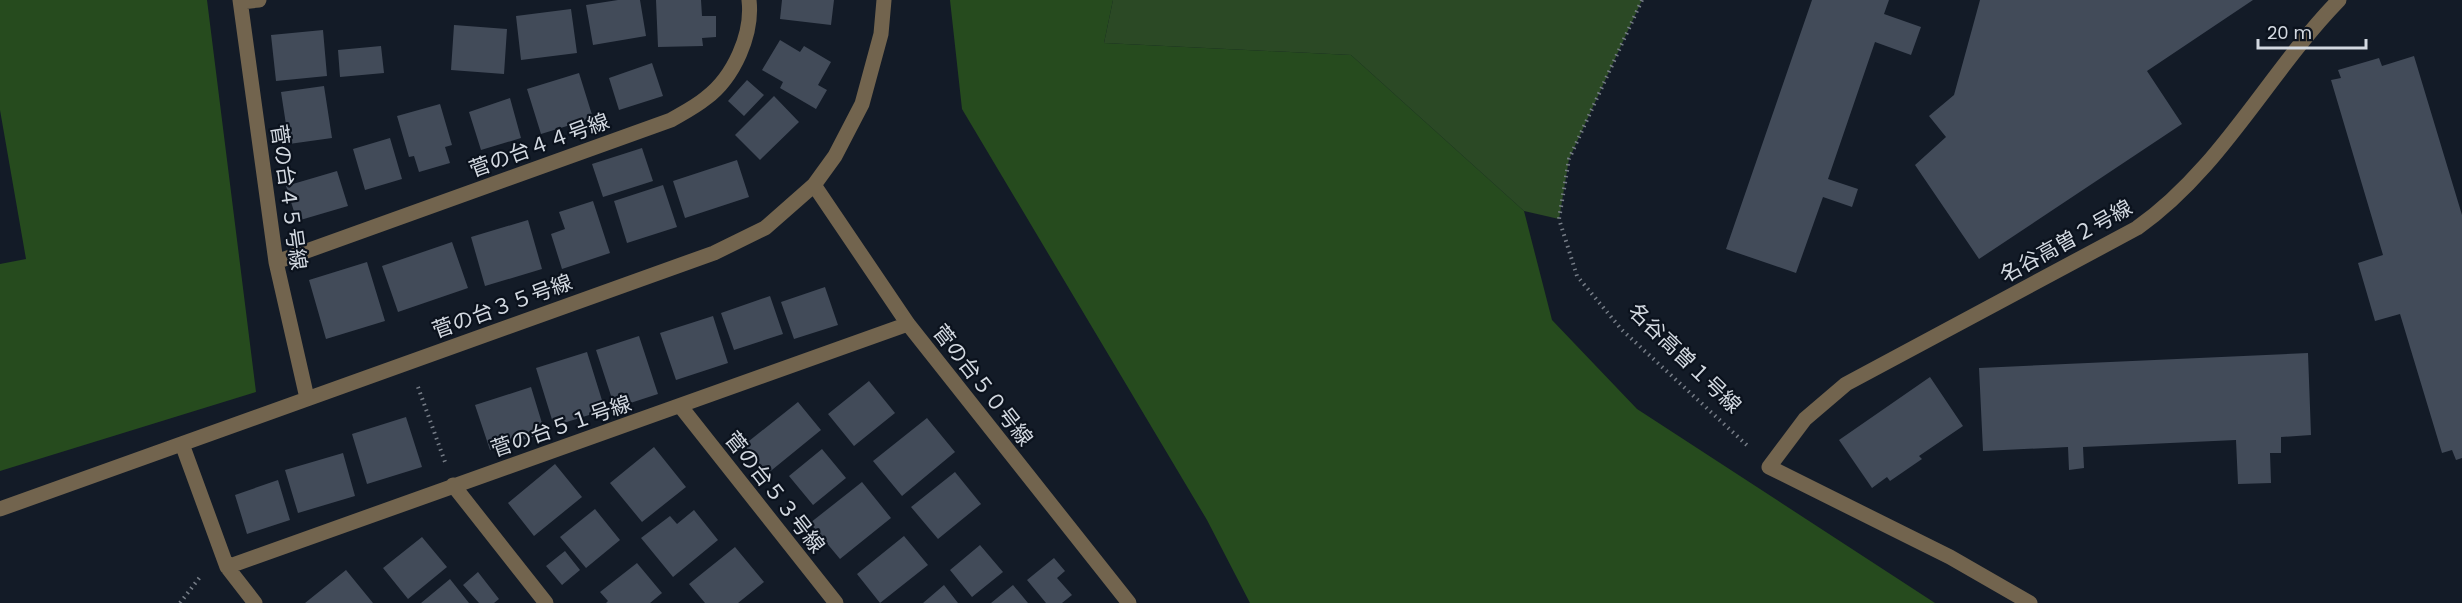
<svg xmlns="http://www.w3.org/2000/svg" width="2462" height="603" font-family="Poppins,'Noto Sans JP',sans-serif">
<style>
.green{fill:#2b4925}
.forest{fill:#264b1e}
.building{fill:#424b59}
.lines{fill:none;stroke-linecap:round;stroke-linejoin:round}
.path{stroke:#767d87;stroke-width:4;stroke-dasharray:1.5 4.5;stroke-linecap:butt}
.minor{stroke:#72644e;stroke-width:15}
.labels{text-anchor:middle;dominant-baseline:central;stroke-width:4.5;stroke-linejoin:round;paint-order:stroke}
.street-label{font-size:21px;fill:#d3d9e1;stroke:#0b121d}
</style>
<rect width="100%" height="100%" fill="#131b27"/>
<!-- green -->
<path class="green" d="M1113,0H1642L1569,159L1559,219L1524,211L1351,55L1104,43Z"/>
<!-- forest -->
<path class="forest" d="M0,0H207L256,392L0,471V264L26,259L0,110Z
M950,0H1113L1104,43L1351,55L1524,211L1552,320L1637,409L1935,603H1250L1207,520L962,109Z"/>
<!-- building -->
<path class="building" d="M618,0H640L646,36L593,45L586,5Z
M656,0H701L702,16H716V37L702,38L703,46L658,47Z
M782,0H834L831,25L780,19Z
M1812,0H1889L1884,14L1921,27L1911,55L1875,42L1828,179L1858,189L1852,207L1823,197L1796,273L1726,249Z
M1980,0H2253L2147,71L2182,124L1979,259L1915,165L1946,137L1929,116L1954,95Z
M571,9L577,53L521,60L516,16Z
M454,25L507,29L504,74L451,70Z
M323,30L327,76L276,81L271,35Z
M780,40L800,52L804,46L831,62L818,85L827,90L816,109L780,88L783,82L762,70Z
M381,46L384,73L340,77L338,50Z
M2414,56L2462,215V458L2456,460L2452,450L2442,453L2400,314L2375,321L2358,263L2383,255L2331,80L2341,78L2338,70L2379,58L2382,66Z
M652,63L663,96L619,110L609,78Z
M579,73L593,118L541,134L527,89Z
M747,80L764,95L744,116L728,101Z
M324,86L332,138L289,144L281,92Z
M774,96L799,122L760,160L735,135Z
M510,98L521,138L481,150L469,112Z
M440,104L452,145L445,147L450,163L419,172L414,156L409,157L397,116Z
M390,138L402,179L365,190L353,149Z
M642,148L653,181L603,197L592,164Z
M737,160L749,197L685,218L673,181Z
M337,171L348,206L297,221L286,186Z
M663,185L677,227L627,243L614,201Z
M593,201L610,253L562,269L551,234L565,229L559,212Z
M528,220L542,269L485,286L471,237Z
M452,242L468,288L398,312L382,266Z
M367,262L385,321L326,339L309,280Z
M825,287L838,325L794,339L781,302Z
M770,296L783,334L734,350L721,313Z
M713,316L728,363L676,380L660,333Z
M639,336L658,394L615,408L596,350Z
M587,352L605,410L554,426L536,368Z
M2308,353L2311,435L2281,437V453H2270L2271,483L2238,484L2236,440L2083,447L2084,468L2069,470L2068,447L1983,451L1979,368Z
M1930,377L1963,426L1919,456L1922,459L1890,481L1887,477L1872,488L1839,440Z
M869,381L895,413L854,446L828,414Z
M531,387L545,433L490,450L475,405Z
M798,402L821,430L767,474L744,445Z
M406,417L422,467L367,484L352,434Z
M927,418L955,452L902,496L873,461Z
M654,447L686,487L642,522L610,483Z
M822,449L846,478L813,505L789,476Z
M343,453L355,496L298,513L285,470Z
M555,464L582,497L534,536L508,503Z
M955,472L981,504L938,539L911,507Z
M278,480L290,520L247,534L235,495Z
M862,482L891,518L840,559L810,523Z
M595,509L620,540L586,568L560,537Z
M694,510L718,540L673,577L641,538L670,516L677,524Z
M904,536L928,565L880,603L857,574Z
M422,537L447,567L408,599L383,568Z
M980,545L1003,572L972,597L950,570Z
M735,547L764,582L738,603H705L689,584Z
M565,551L580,570L562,585L546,566Z
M1054,558L1065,571L1057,578L1072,595L1062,603H1046L1027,580Z
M637,563L662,593L650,603H606L608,601L600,592Z
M346,570L373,603H305Z
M478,572L499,599L494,603H479L463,585Z
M450,579L469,603H421Z
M944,585L958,603H923Z
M1013,585L1028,603H991Z"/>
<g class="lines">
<!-- path -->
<path class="path" d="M1642,0L1569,159L1559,219L1577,276L1622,330L1750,448
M418,387L445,462
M180,603L200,577L203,576"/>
<!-- minor -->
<path class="minor" d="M240,0L276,262L307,398
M241,2L259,0
M814,185L908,324L1129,603
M276,262L671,120C683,113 695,107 706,98C734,77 753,34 749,0
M681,407L836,603
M182,444L227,567L255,603
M453,485L546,603
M0,509L714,253L765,228L814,185L835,156L862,104L881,34L884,0
M227,567C453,485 681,407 908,324
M2030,603L1950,557L1769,467L1805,419L1846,384L2137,228C2221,169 2268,73 2339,0"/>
</g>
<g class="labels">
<!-- street labels -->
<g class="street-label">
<text transform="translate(539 145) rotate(-20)">菅の台４４号線</text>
<text transform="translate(289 197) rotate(82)">菅の台４５号線</text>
<text transform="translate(2066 241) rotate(-29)">名谷高曽２号線</text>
<text transform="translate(502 306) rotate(-20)">菅の台３５号線</text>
<text transform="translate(1685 358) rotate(44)">名谷高曽１号線</text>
<text transform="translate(983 385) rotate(52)">菅の台５０号線</text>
<text transform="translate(561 426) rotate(-19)">菅の台５１号線</text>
<text transform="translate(775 492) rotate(52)">菅の台５３号線</text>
</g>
</g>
<!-- scale -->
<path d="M2258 39v9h108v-9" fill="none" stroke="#d3d9e1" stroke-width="3"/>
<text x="2267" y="39" font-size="18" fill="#d3d9e1" stroke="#0b121d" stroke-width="4.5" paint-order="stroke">20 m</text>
</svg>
